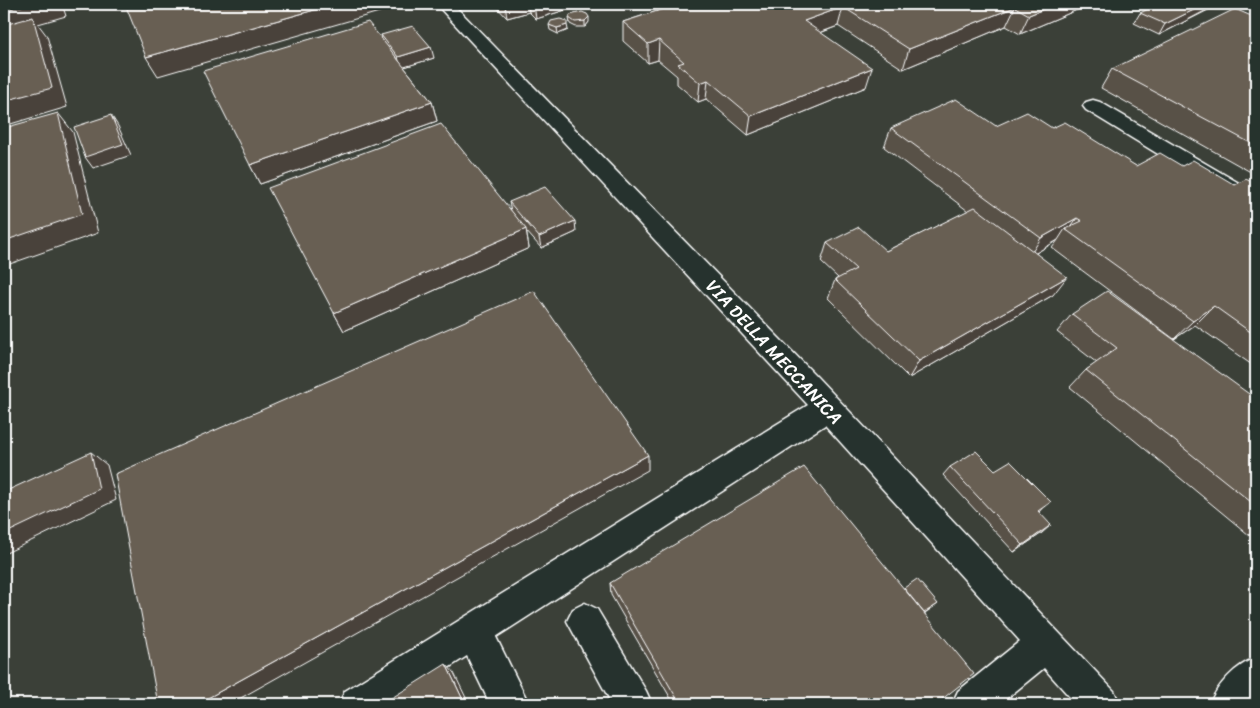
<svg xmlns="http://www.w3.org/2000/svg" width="1260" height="708" font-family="Sriracha,sans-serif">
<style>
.built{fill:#3a4038}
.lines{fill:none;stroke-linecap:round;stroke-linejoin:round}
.minor-casing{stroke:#fff;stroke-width:3}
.minor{fill:#26332d;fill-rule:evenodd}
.wall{fill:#595147;stroke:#fff}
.shaded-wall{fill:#49423a;stroke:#fff}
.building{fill:#685e53;stroke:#fff}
.labels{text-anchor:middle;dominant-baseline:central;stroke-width:4.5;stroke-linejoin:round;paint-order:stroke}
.street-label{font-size:18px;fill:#fff;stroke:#26332d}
</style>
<rect width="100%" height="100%" fill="#26332d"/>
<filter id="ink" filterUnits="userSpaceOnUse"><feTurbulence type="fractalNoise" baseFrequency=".02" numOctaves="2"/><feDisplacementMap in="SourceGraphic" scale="10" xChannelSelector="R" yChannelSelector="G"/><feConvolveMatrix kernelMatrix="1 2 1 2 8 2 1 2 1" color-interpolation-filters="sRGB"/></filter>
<g filter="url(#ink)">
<!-- built -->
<path class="built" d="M4,4H1256V704H4Z"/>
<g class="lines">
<defs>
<path id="minor" d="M436,4H453L817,377L1114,691L1120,704H1076L1044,668L1000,704H952L958,691L1020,641L825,425L496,637L529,704H490L467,656L392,704H339L345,691L808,405Z
M1093,100L1100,102L1256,193V211L1248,209L1086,110L1083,106L1086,102Z
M585,603L597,609L646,691L652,704H612L567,621L573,609Z
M1256,658V703L1255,704H1210C1217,685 1236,665 1256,658Z"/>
</defs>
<!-- minor casing -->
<use href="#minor" class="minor-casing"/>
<!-- minor -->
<use href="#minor" class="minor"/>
</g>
<!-- wall -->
<path class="wall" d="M494,4H575V7L536,19L529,12L507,18Z
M679,4H1091L1020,34L1006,26L903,69L838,26L820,33L866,87L748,135L706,99L698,102L677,84V76L658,60L648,63L623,41V22Z
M1218,5L1159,35L1134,23L1140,13Z
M569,18L589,22L585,27H576L570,24Z
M1256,18V175L1101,88L1112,69Z
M549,25L568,30L558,34L550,30Z
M381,35L434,58L404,67L432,102L437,121L260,184L250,165L382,40Z
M996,126L1052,128L1136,166H1182L1235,185H1256V366L1255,367L1195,325L1174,339L1052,248L1058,240L1036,253L1053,295L909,378L828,298L835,280L838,278L821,262L827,243L886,251L968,211L884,147L891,128Z
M509,202L576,232L541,248L526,231L529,248L344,331L334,313L511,211Z
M1072,314L1256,399V531L1249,535L1070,387L1086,370L1097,363L1057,332Z
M950,467L995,470L1051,502L1039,512L1042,533L1014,552L943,475Z
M610,583L904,588L938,604L925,613L936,704H674L611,595Z"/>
<!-- shaded-wall -->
<path class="shaded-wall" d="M29,4H62L66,16L38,24L47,36L67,107L4,126V10Z
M336,4H391L393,8L158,76L146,57Z
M505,4H528L529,12L507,18Z
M534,4H575V7L536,19Z
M1056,4H1091L1020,34L1029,15Z
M1206,4H1218L1159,35L1165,24Z
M843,7L838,26L800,40L804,21Z
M1015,7L1006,26L903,69L909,49Z
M589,17V22L585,27V21Z
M567,25L568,30L558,34L557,28Z
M659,40L658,60L648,63V44Z
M431,47L434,58L401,68L398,57Z
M872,68L866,87L748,135L751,116Z
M708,80L706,99L698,102L700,83Z
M432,102L437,121L260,184L250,165Z
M58,113L73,132L98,233L4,266V241Z
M111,115L118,126L131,155L93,168L85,157Z
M1077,218L1068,231L1065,229L1058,240L1029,257L1041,238Z
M575,221L576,232L541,248L539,237Z
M526,229L529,248L344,331L334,313Z
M1067,277L1053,295L909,378L919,361Z
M1214,306L1195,325L1174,339L1193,321Z
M91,452L107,465L116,500L4,554V534Z
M648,455V470L230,704H197Z
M1051,525L1042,533L1014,552L1023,545Z
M446,664L454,673L469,704H465Z"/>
<!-- building -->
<path class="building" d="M4,4H29L4,10Z
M125,4H336L146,57Z
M679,4H1056L1029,15L1015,7L909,49L843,7L804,21L872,68L751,116L708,80L700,83L678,64L684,62L659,40L648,44L623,22Z
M1158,4H1206L1165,24L1140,13Z
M1235,9L1256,18V146L1112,69Z
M582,12L587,14L589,17L585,21L575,22L569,18L570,15Z
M33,17L52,88L4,101V25Z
M560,19L567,21V25L557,28L549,25L551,21Z
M368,22L432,102L250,165L203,71Z
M413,26L431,47L398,57L381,35Z
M956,99L996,126L1027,112L1052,128L1065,122L1136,166L1160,153L1182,166L1193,160L1235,185L1246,179L1256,185V336L1214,306L1193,321L1065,229L1082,221L1077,218L1041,238L891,128Z
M58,113L82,214L4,241V128Z
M111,115L123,144L85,157L74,127Z
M441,124L526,229L334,313L268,188Z
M545,187L575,221L539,237L509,202Z
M975,207L1067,277L919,361L835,280L856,269L827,243L859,227L886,251Z
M534,291L648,455L197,704H158L115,474Z
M1107,291L1256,399V506L1086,370L1117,348L1072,314Z
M976,451L995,470L1010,461L1051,502L1038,511L1051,525L1023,545L950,467Z
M91,452L99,489L4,534V492Z
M804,467L974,674L936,704H680L610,583Z
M917,579L938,604L924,613L904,588Z
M446,664L465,704H382Z"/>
</g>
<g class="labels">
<!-- street labels -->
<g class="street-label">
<text transform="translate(774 352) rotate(47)">VIA DELLA MECCANICA</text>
</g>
</g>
<!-- margin -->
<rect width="1260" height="708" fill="none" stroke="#26332d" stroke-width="20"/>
<rect x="10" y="10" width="1240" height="688" fill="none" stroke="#fff" stroke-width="2" filter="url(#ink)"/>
</svg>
